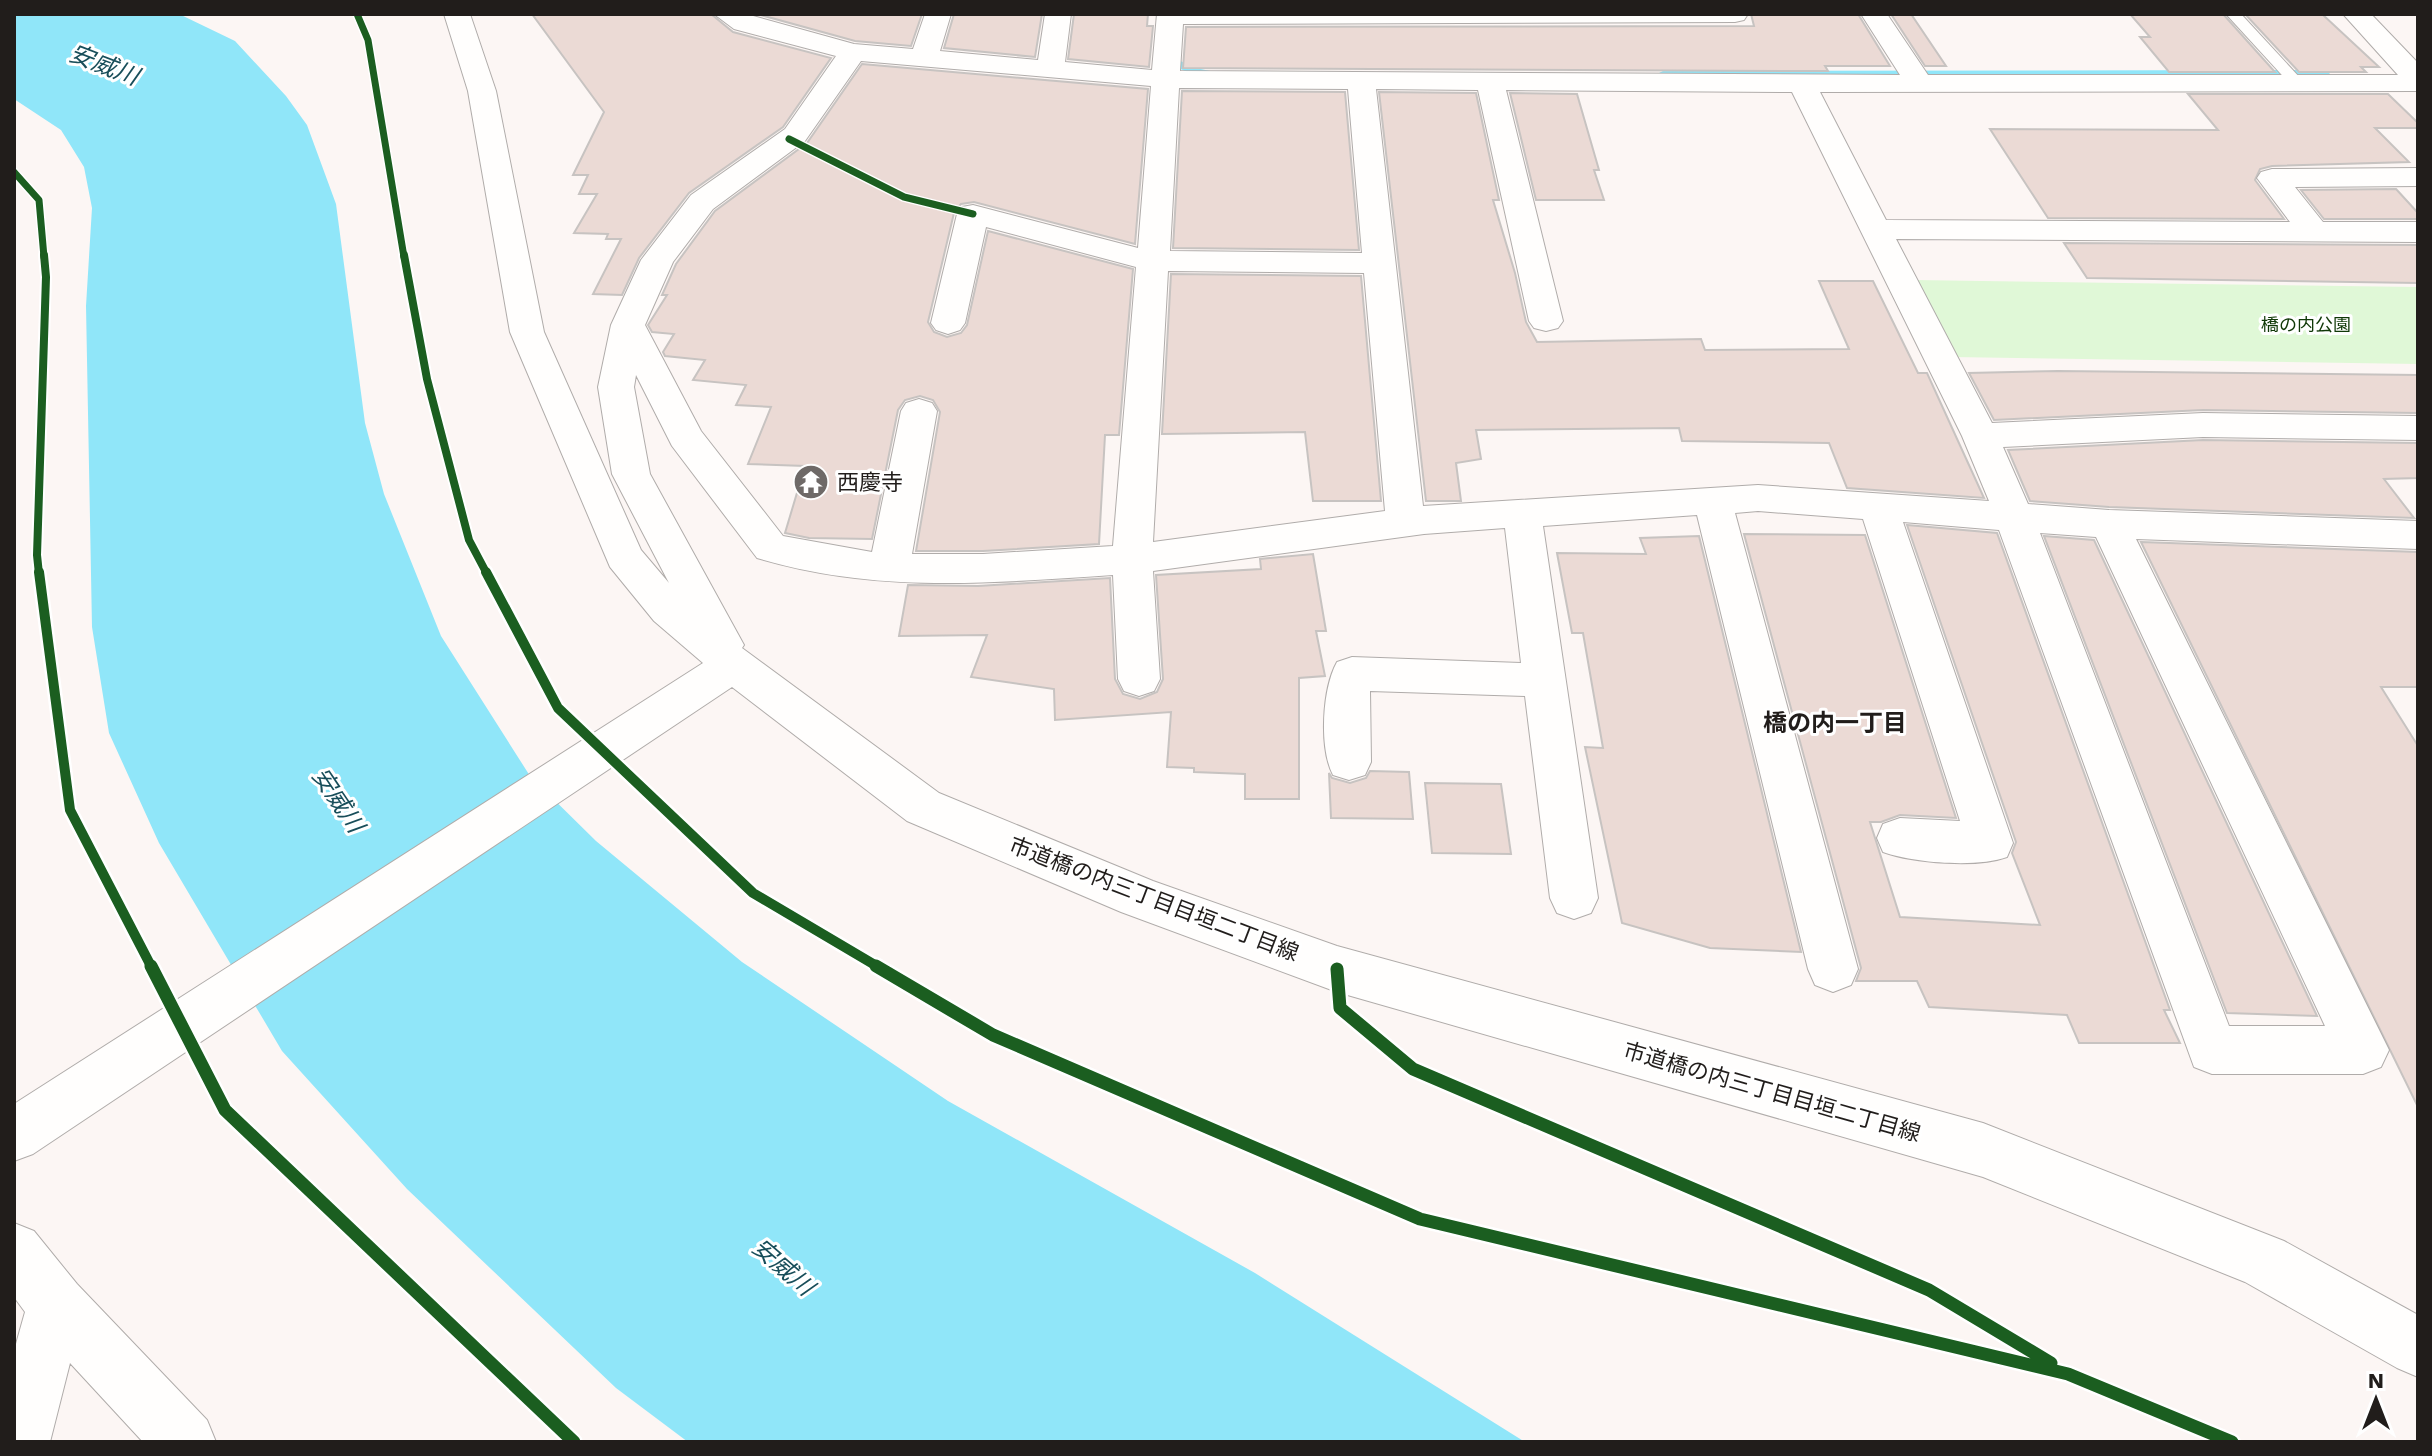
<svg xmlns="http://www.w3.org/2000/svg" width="2432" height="1456" font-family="'Work Sans','Noto Sans JP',sans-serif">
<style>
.green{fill:#e0f8d7}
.water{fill:#90e6f9}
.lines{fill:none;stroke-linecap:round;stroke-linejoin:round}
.stream{fill:#90e6f9;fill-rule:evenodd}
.building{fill:#ebdad5;stroke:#c7c3c1;stroke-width:2}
.service-casing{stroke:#b0acaa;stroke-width:2}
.minor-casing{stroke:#b0acaa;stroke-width:2}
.service{fill:#fffefd;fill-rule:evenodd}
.minor{fill:#fffefd;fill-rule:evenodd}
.cycleway-far3-casing{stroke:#fff;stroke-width:10}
.cycleway-far2-casing{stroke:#fff;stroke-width:12}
.cycleway-far1-casing{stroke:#fff;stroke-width:15}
.cycleway-casing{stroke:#fff;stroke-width:18}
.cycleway-far3{stroke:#1b5e20;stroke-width:7}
.cycleway-far2{stroke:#1b5e20;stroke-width:8}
.cycleway-far1{stroke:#1b5e20;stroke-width:10}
.cycleway{stroke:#1b5e20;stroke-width:13}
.labels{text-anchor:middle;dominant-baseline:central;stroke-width:6;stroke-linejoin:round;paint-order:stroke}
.far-park-label{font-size:18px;fill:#103807;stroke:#fff}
.poi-label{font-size:22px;fill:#211d1b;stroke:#fff;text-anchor:start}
.street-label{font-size:22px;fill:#211d1b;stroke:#fff}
.water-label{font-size:24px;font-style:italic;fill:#184e5a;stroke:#fff}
.neighbourhood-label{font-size:24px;font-weight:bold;fill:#211d1b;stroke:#fff}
</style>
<rect width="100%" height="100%" fill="#fcf6f4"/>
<!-- green -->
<path class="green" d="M1914,280L2418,287V364L1951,357Z"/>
<!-- water -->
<path class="water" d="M14,14H179L235,41L286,96L307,125L336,204L365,423L384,494L441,636L530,776L596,841L742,962L948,1101L1255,1273L1525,1442H688L616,1388L407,1189L282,1051L159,843L109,733L92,627L86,306L92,208L84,167L61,130L14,99Z"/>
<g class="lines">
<!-- stream -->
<path class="stream" d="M1175,58L1192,67L1223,74C1207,83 1182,72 1169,61Z
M2324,70L2330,73L2328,75L1663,77L1657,74L1663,71Z"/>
</g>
<!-- building -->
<path class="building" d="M532,14H711L733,32L831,58L783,127L689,193L639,258L622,295L593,294L621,239H606L608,234L574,233L597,194H579L588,175H573L604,112Z
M757,14H922L911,46L855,41Z
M954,14H1042L1035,57L944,48Z
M1074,14H1148L1147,26H1153L1149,67L1068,59Z
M1751,14H1858L1890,66H1825L1828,71H1782L1183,68L1186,27L1754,26Z
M1891,14H1911L1946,66H1925Z
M2130,14H2223L2275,72H2169L2140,37H2150Z
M2245,14H2322L2379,67H2361L2366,72H2299Z
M862,64L1148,89L1135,244L974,202L961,204L954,213L928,322L934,332L947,337L961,333L967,325L988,231L1133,269L1119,435H1105L1099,544L983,551H916L940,412L933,400L920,396L905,400L898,410L872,539L809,538L785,533L805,466L748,464L771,407L736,405L746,385L693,380L705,360L665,356L663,352L674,334L652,332L648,325L667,295H662L676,264L715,211L807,143Z
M1182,91L1345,92L1359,250L1173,248Z
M1379,92L1476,93L1499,200H1493L1515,273L1526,322L1537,342L1701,339L1705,350L1849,349L1819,281H1873L1918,373H1927L1984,498L1847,488L1829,443L1682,441L1679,428L1476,430L1481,459L1456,463L1461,501H1426Z
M1510,93L1577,94L1599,170H1594L1604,200H1536Z
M2188,94H2388L2418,123V128H2375L2409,162L2272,166L2260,169L2255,180L2284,219L2048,218L1990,129L2218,130Z
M2396,189L2418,213V219H2324L2301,190Z
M2064,243L2418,245V283L2087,278Z
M1171,274L1361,276L1381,501H1313L1305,432L1162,434Z
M2058,371L2418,375V413L2203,410L1994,420L1969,373Z
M2203,440L2418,443V478L2384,479L2414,518L2109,507L2030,501L2008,450Z
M1907,525L1997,533L2170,1010H2164L2180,1043H2079L2067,1015L1929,1007L1917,981H1856L1861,968L1744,534L1865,535L1956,818L1900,815L1881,822H1870L1900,917L2040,925L2012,853L2016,842Z
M1699,536L1801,952L1710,948L1622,923L1585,747L1603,748L1583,633H1572L1557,553L1646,554L1640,538Z
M2044,536L2094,540L2317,1016L2227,1013Z
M2141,542L2418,552V687H2381L2418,746V1107Z
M1313,554L1326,631H1316L1325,676L1299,678V799H1245V774L1194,772V768L1167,767L1171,712L1055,720L1054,689L971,677L987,635L899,636L908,585L978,586L1110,578L1115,679L1123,694L1140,699L1157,692L1163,679L1156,575L1261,569L1260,559Z
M1370,771L1409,772L1413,819L1331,818L1329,773L1332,778L1350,783L1366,778Z
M1425,783L1501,784L1511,854L1432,853Z"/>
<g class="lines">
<defs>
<path id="service" d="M2226,14H2241L2302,80V86H2292Z"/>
<path id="minor" d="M444,14H470L496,91L544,332L641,550L669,583L612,474L598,387L611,325L641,260L691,195L785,129L836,56L734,29L714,14H746L854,44L913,49L925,14H951L940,51L1038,60L1045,14H1071L1065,62L1152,70L1157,14H1748L1744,20L1735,22L1183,24L1180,71L1900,75L1861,14H1887L1928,75H2398L2343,14H2371L2418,63V91L1820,92L1886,220L2290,222L2257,178L2261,172L2272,169L2418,168V186L2295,187L2323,222H2418V242L1896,239L1992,423L2203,413L2418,416V440L2203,437L2003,447L2028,504L2109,510L2418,521V549L2136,539L2389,1050L2381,1067L2363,1074H2212L2194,1067L1999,530L1903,522L2013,843L2007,857C1977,868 1914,863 1883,852L1877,838L1883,824L1900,818L1960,821L1863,519L1758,511L1735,513L1858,969L1851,985L1833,992L1815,985L1808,969L1697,515L1543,526L1598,898L1591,913L1574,919L1557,913L1550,898L1525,696L1370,691L1371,762L1365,775L1349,780L1333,775C1319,748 1322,689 1337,662L1352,657L1521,663L1505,528L1424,534L1153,571L1160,679L1154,691L1139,696L1124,691L1118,679L1113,575C990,583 877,594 757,558L672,446L636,375L634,387L650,474L744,645L742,648L939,793L1153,881L1337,946L1983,1123L2284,1241L2418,1315V1377L2397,1368L2245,1282L1983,1177L1337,992L1121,912L907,821L732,687L33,1154L14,1161V1104L703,663L654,621L610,567L510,332L468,91ZM861,61L1151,86L1138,248L973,205L962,207L957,214L931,323L936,330L948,334L960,330L965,323L986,227L1136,267L1113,546L983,554H912L937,411L932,403L919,399L906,403L901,411L872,552L783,536L701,431L645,325L673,262L713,209L805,141ZM1179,88L1348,89L1362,253L1170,251ZM1376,89L1478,90L1529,321L1534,328L1546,331L1558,328L1563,321L1506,90L1792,92L1962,436L1989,501L1758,485L1423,506ZM1168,271L1364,273L1385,511L1153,542ZM2040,533L2096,537L2325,1026H2229Z
M14,1223L34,1231L77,1284L207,1420L216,1442H143L70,1363L50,1442H14V1351L25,1312L14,1297Z"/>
</defs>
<!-- service casing -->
<use href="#service" class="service-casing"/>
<!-- minor casing -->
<use href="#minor" class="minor-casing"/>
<!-- service -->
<use href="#service" class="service"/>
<!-- minor -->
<use href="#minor" class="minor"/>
<defs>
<path id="cycleway-far3" d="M357,14L368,40L404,257
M789,139L904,197L973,214
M14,172L39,200L44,257"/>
<path id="cycleway-far2" d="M404,255L427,379L469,540L487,574
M39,574L37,555L46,277L44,255"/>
<path id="cycleway-far1" d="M39,572L70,810L152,968
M486,572L558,708L753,893L880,968"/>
<path id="cycleway" d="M151,966L225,1110L574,1442
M876,966L993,1035L1420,1219L2068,1374L2232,1442
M1337,969L1340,1008L1413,1069L1929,1290L2051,1363"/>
</defs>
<!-- cycleway-far3 casing -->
<use href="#cycleway-far3" class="cycleway-far3-casing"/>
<!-- cycleway-far2 casing -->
<use href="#cycleway-far2" class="cycleway-far2-casing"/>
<!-- cycleway-far1 casing -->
<use href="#cycleway-far1" class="cycleway-far1-casing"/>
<!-- cycleway casing -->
<use href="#cycleway" class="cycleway-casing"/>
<!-- cycleway-far3 -->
<use href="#cycleway-far3" class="cycleway-far3"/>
<!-- cycleway-far2 -->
<use href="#cycleway-far2" class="cycleway-far2"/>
<!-- cycleway-far1 -->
<use href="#cycleway-far1" class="cycleway-far1"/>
<!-- cycleway -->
<use href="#cycleway" class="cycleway"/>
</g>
<!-- icons -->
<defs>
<symbol id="temple-disc" viewBox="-11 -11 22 22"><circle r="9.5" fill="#6e6967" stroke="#fff"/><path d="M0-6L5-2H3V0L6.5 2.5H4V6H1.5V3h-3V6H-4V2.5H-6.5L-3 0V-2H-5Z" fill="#fff"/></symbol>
</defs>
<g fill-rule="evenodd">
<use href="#temple-disc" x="791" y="462" width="40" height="40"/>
</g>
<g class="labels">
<!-- far-park labels -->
<g class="far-park-label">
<text x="2306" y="324">橋の内公園</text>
</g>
<!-- poi labels -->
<g class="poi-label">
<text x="837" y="482">西慶寺</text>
</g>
<!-- street labels -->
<g class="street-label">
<text transform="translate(1154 899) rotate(21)">市道橋の内三丁目目垣二丁目線</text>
<text transform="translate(1772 1092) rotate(16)">市道橋の内三丁目目垣二丁目線</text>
</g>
<!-- water labels -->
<g class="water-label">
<text transform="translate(104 65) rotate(21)">安威川</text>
<text transform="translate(338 800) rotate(56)">安威川</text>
<text transform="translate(783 1267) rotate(41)">安威川</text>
</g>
<!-- neighbourhood labels -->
<g class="neighbourhood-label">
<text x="1835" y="723">橋の内一丁目</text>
</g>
</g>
<!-- border -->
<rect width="2432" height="1456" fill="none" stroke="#211d1b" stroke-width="32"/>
<!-- north arrow -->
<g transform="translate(2376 1400)" stroke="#ffffff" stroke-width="6" paint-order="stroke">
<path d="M0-6L14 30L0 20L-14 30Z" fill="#211d1b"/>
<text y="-12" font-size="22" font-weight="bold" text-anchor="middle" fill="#211d1b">N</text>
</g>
</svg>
